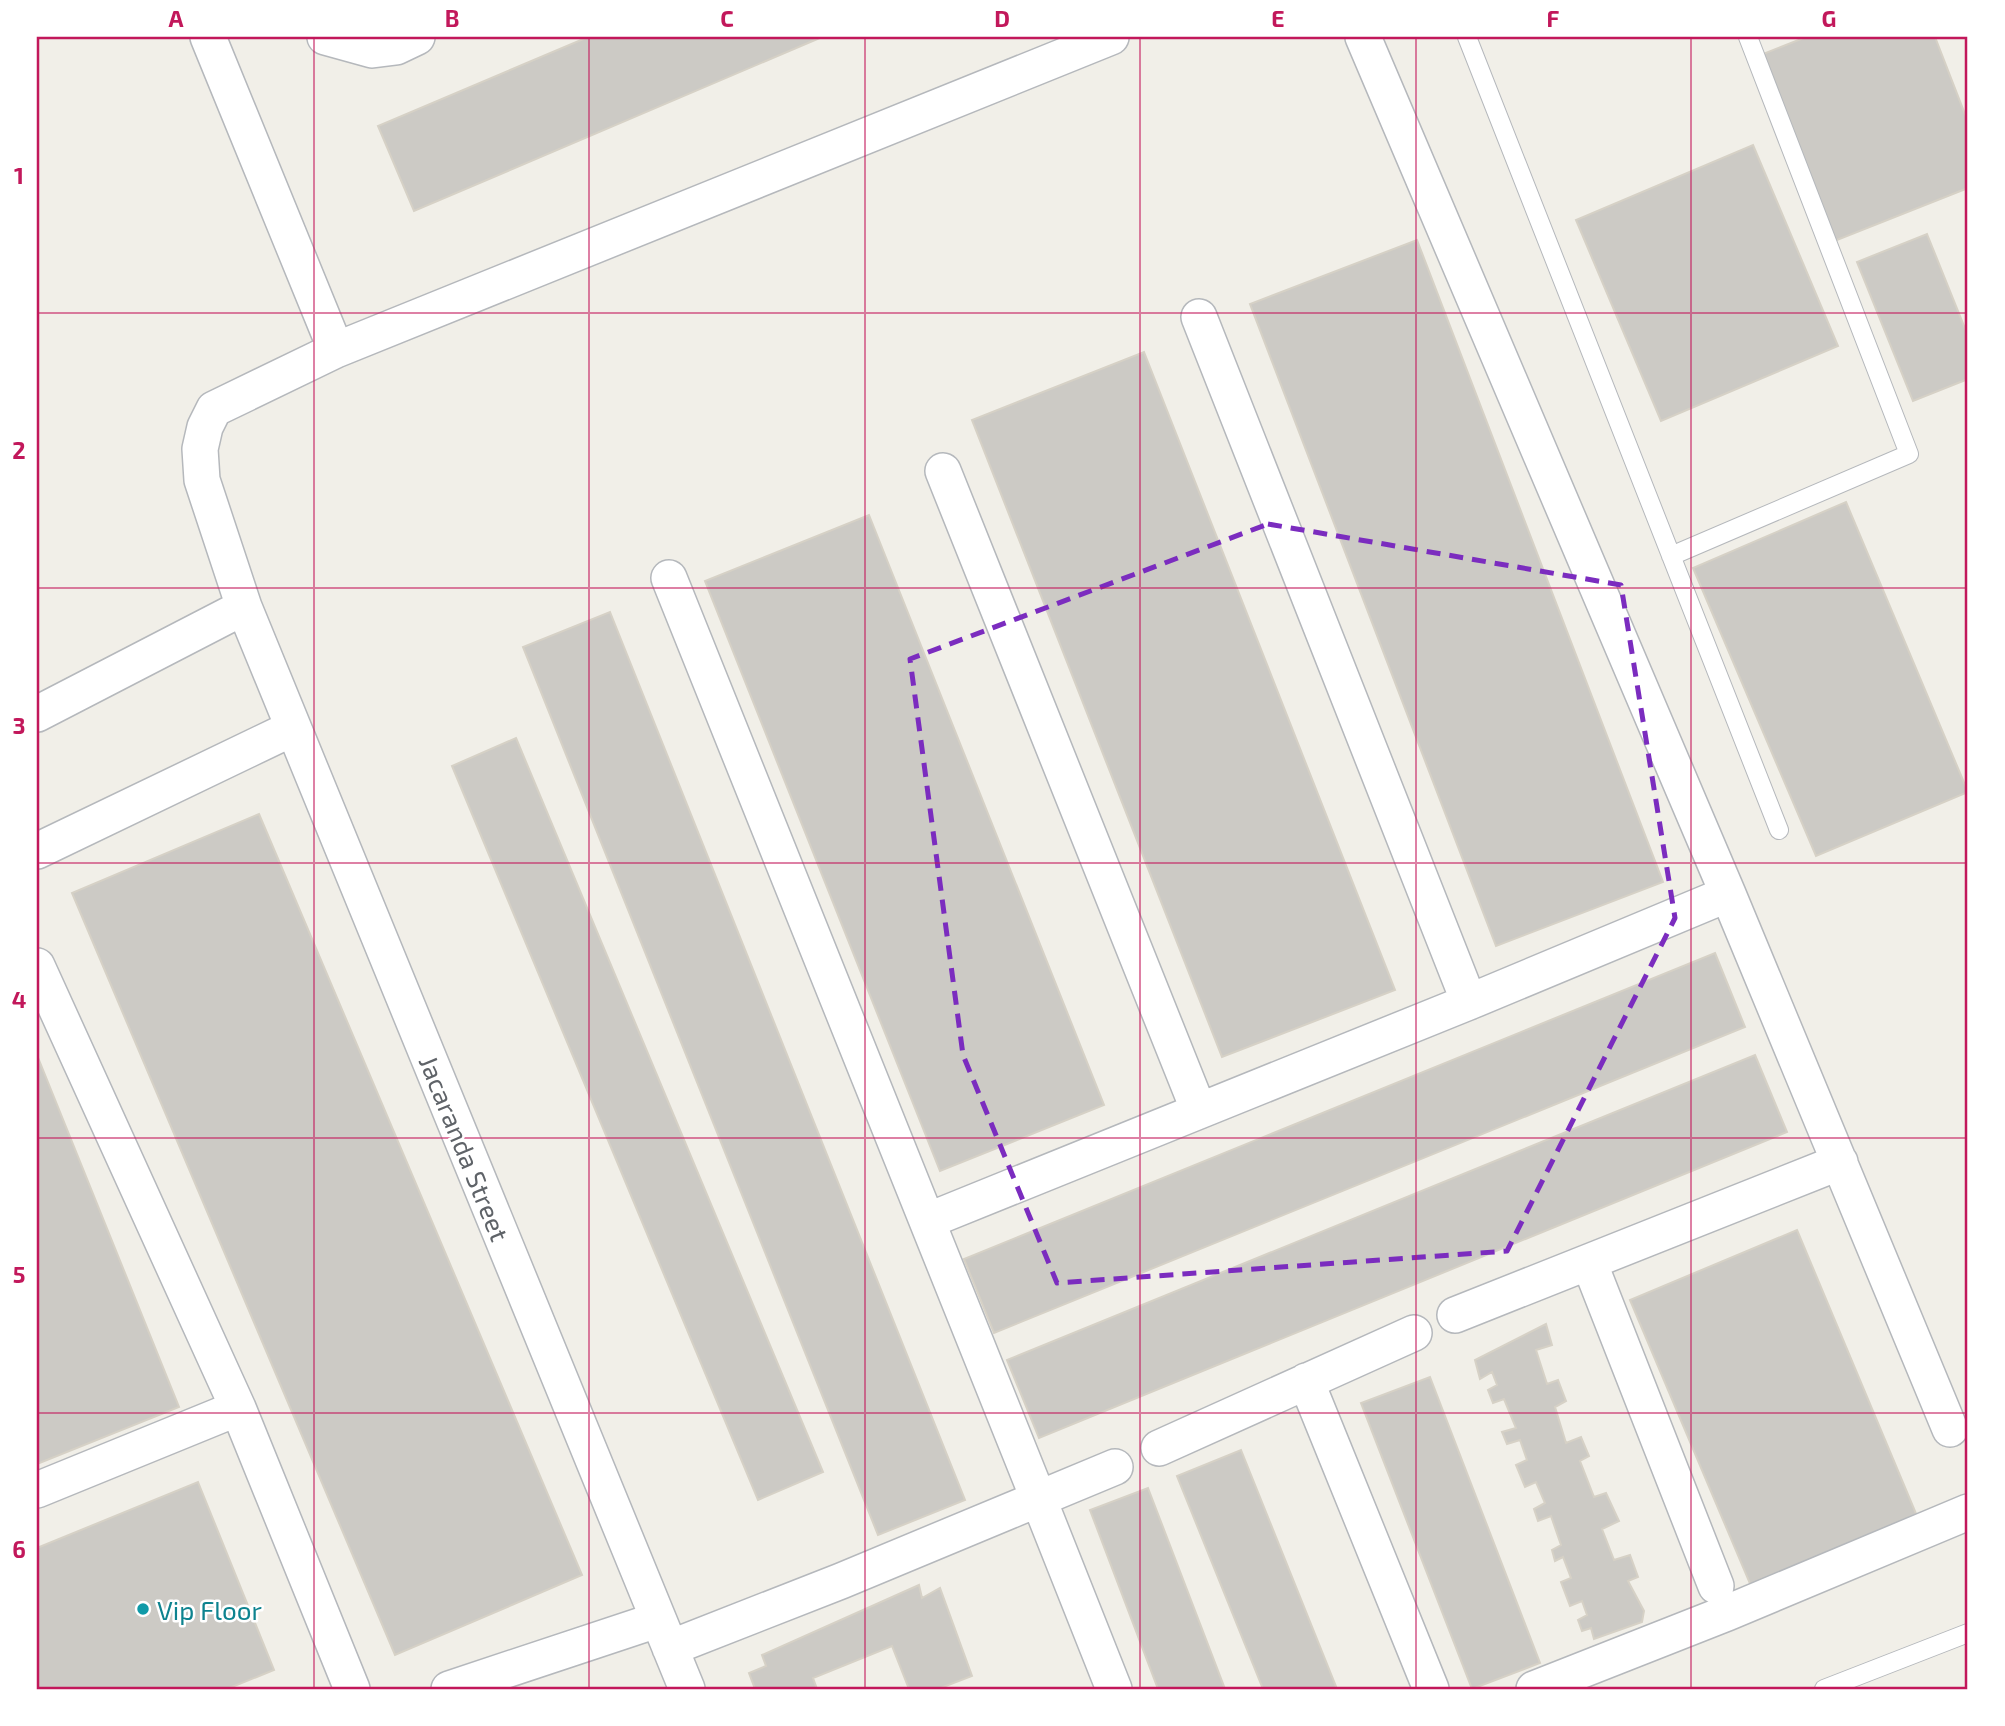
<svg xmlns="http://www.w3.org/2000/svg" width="2005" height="1726" font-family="'Exo 2',sans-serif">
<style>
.building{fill:#cccac5;stroke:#d6d1c6;stroke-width:2}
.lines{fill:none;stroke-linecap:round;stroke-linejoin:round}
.service-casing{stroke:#b5b8bc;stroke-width:20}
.minor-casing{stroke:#b5b8bc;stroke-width:38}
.service{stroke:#fff;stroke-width:18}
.minor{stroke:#fff;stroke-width:35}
.marked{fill:none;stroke:#7b2cbf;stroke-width:5;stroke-dasharray:14 9;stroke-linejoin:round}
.grid{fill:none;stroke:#c2185b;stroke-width:2;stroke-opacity:0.55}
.culture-dot{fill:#0f9aa8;stroke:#fff;stroke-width:2.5}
.labels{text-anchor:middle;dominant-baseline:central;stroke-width:5;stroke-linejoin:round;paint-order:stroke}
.street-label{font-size:26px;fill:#5f6368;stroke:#fff}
.culture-label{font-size:26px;fill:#0d838f;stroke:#fff;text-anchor:start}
.neatline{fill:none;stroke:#c2185b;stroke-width:2.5}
.grid-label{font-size:23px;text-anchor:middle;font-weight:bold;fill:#c2185b}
</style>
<rect width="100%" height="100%" fill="#f1efe8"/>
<!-- building -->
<path class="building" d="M588,37H822L414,211L378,126Z
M1806,37H1935L1968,122V188L1832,242L1758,56Z
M1753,145L1838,346L1661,421L1576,220Z
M1927,234L1968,336V379L1913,401L1857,262Z
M1417,240L1663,882L1496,946L1250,304Z
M1144,352L1395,990L1222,1057L972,420Z
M1846,502L1968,792L1816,856L1693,568Z
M869,515L1104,1105L940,1171L705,581Z
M610,612L965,1500L878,1535L523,647Z
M516,738L823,1472L758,1500L452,766Z
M259,814L582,1575L395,1655L72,893Z
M1715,953L1745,1027L994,1333L964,1259Z
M37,1055L179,1407L37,1464Z
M1755,1055L1787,1132L1039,1438L1007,1360Z
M1797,1230L1917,1516L1751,1586L1630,1300Z
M1546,1324L1552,1345L1536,1350L1547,1384L1558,1380L1566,1401L1555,1407L1566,1443L1581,1437L1589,1456L1580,1461L1594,1497L1606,1493L1619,1521L1602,1529L1614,1560L1630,1555L1638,1577L1628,1581L1644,1611L1642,1622L1594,1639L1591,1628L1582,1631L1578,1620L1587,1615L1582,1601L1570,1606L1561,1582L1571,1578L1563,1557L1555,1561L1552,1550L1561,1545L1551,1516L1538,1521L1534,1509L1545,1503L1536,1482L1525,1487L1516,1465L1527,1460L1520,1440L1507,1444L1502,1432L1516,1428L1504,1399L1493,1403L1488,1390L1497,1385L1492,1372L1480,1379L1475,1360Z
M1430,1377L1540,1663L1472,1689L1361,1403Z
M1241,1450L1337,1689H1263L1177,1476Z
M198,1482L274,1670L227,1689H37V1548Z
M1148,1488L1225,1689H1158L1090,1510Z
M919,1585L922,1598L940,1588L972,1676L938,1689H909L892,1646L813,1678L817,1689H755L749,1673L766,1666L762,1655Z"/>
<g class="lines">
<defs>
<path id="service" d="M1467,37L1779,830
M1671,556L1909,454L1748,37
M1824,1689L1968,1633"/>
<path id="minor" d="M208,37L336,350
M325,37L372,50L396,47L417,37
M1363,37L1728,894L1950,1429
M1199,317L1469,1002
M943,471L1199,1111
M669,578L1039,1500L1114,1689
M37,714L244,607
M37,851L293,728
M37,966L238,1408L352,1689
M927,1221L1469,1002L1728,894
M1589,1262L1716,1586
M1455,1315L1840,1162
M1306,1381L1431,1689
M1159,1448L1414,1333
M37,1490L238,1408
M670,1648L841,1581L1115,1467
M449,1689L657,1620
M687,1689L244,607L202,480L200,449L205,427L214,409L336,350L1111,37
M1534,1689L1727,1613L1968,1512"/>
</defs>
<!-- service casing -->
<use href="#service" class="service-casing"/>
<!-- minor casing -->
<use href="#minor" class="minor-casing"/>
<!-- service -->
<use href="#service" class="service"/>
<!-- minor -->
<use href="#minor" class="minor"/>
</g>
<!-- marked area -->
<path class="marked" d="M1268,524L1621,585L1675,918L1507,1251L1057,1283L963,1055L910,659Z"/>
<!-- grid -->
<path class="grid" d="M314,37V1689M589,37V1689M865,37V1689M1140,37V1689M1416,37V1689M1691,37V1689M37,313H1968M37,588H1968M37,863H1968M37,1138H1968M37,1413H1968"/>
<!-- markers -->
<circle class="culture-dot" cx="143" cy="1609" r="7"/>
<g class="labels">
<!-- street labels -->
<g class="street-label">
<text transform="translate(465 1148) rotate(68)">Jacaranda Street</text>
</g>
<!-- culture labels -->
<g class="culture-label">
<text x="157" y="1609">Vip Floor</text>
</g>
</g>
<!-- border -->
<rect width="2005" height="1726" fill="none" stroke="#ffffff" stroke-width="77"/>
<rect x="38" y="38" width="1928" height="1650" class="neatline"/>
<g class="grid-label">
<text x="176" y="27">A</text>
<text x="452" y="27">B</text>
<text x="727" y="27">C</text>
<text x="1002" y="27">D</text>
<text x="1278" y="27">E</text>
<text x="1553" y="27">F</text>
<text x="1829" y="27">G</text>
<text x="19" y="184">1</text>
<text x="19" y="459">2</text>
<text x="19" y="734">3</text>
<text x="19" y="1008">4</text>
<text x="19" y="1283">5</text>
<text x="19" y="1558">6</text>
</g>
</svg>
